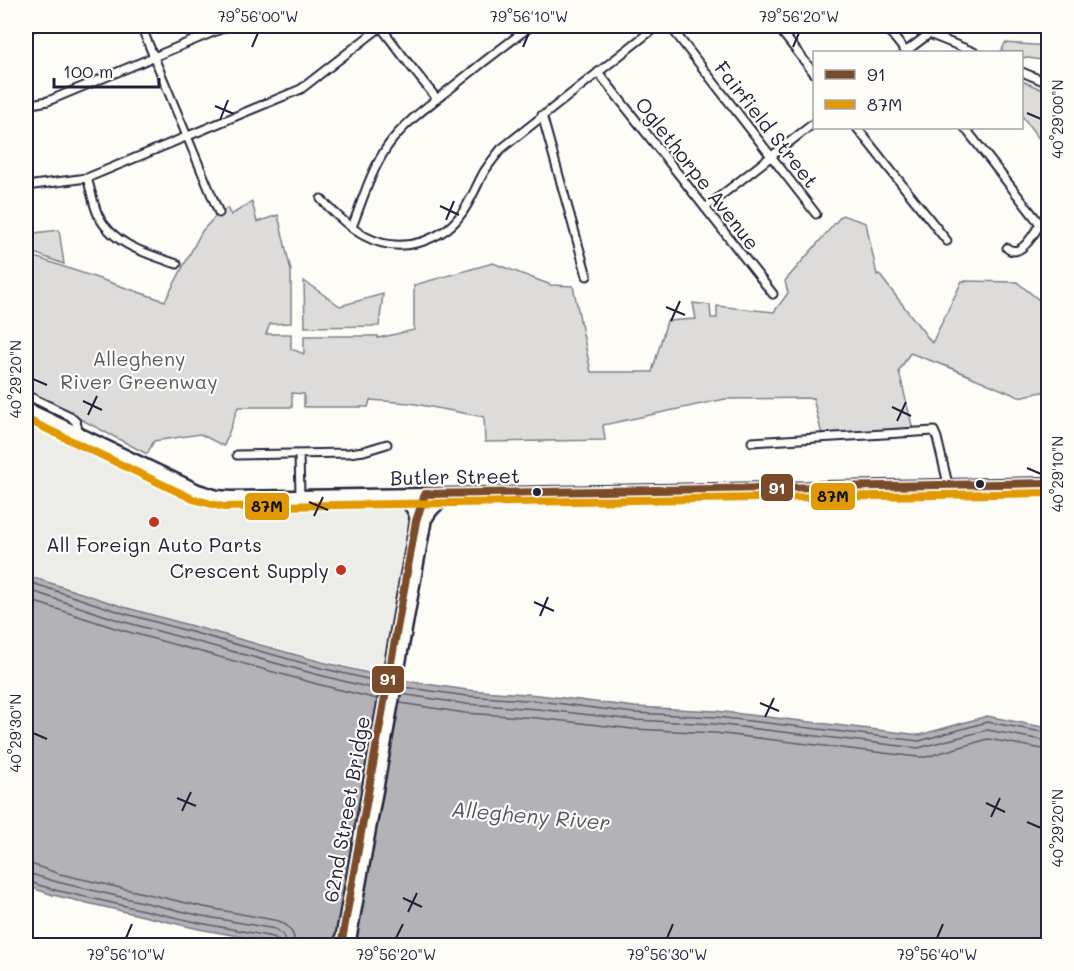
<svg xmlns="http://www.w3.org/2000/svg" width="1074" height="971" font-family="Mali,sans-serif">
<style>
.built{fill:#ecece9}
.green{fill:#dddcdb;stroke:#807f8b;stroke-width:1.5}
.water{fill:#b2b2b7;stroke:#787885;stroke-width:1.5}
.lines{fill:none;stroke-linecap:round;stroke-linejoin:round}
.shore{stroke:#5c5c6d;stroke-width:1.5}
.minor-casing{stroke:#22223b;stroke-width:11}
.major-casing{stroke:#22223b;stroke-width:14}
.highway-casing{stroke:#22223b;stroke-width:15}
.minor{stroke:#fdfcf7;stroke-width:7}
.major{stroke:#fdfcf7;stroke-width:9}
.highway{stroke:#fdfcf7;stroke-width:10}
.bus-1-casing{stroke:#fdfcf7;stroke-width:12}
.bus-2-casing{stroke:#fdfcf7;stroke-width:12}
.bus-1{stroke:#7a4b2a;stroke-width:8}
.bus-2{stroke:#e29906;stroke-width:8}
.ticks{fill:none;stroke:#22223b;stroke-width:2}
.bus-dot{fill:#22223b;stroke:#fdfcf7;stroke-width:2}
.poi-dot{fill:#c8321e;stroke:#fdfcf7;stroke-width:2}
.labels{text-anchor:middle;dominant-baseline:central;stroke-width:4.5;stroke-linejoin:round;paint-order:stroke}
.street-label{font-size:20px;fill:#22223b;stroke:#fdfcf7}
.park-label{font-size:20px;fill:#5a5a6b;stroke:#fdfcf7}
.poi-label{font-size:20px;fill:#22223b;stroke:#fdfcf7}
.water-label{font-size:21px;font-style:italic;fill:#545466;stroke:#fdfcf7}
.line-badge{stroke:#fdfcf7;stroke-width:2}
.badge-label{font-size:16px;text-anchor:middle;font-weight:bold;fill:#fff}
.pale-badge-label{font-size:16px;text-anchor:middle;font-weight:bold;fill:#111}
.neatline{fill:none;stroke:#22223b;stroke-width:2}
.ticks-label{font-size:15px;text-anchor:middle;fill:#22223b}
</style>
<rect width="100%" height="100%" fill="#fdfcf7"/>
<filter id="ink" filterUnits="userSpaceOnUse"><feTurbulence type="fractalNoise" baseFrequency=".0167" numOctaves="2"/><feDisplacementMap in="SourceGraphic" scale="12" xChannelSelector="R" yChannelSelector="G"/><feConvolveMatrix kernelMatrix="1 2 1 2 8 2 1 2 1" color-interpolation-filters="sRGB"/></filter>
<g filter="url(#ink)">
<!-- built -->
<path class="built" d="M26,418L205,502L248,506H394L402,509L408,516V528L381,674L322,660L125,606L26,573Z"/>
<!-- green -->
<path class="green" d="M1005,43L1048,46V61L1022,57V52H1001Z
M1022,81L1048,92V151L1022,116Z
M252,202L257,222L278,215L291,271V323L270,324L266,334H291V349L304,354V336H378V338L414,330V285L493,263L551,285L573,286L591,372H652L667,321L696,319L693,303L710,305L711,318H717V306L774,312L788,293L785,281L842,215L866,223L877,275L879,274L932,343L962,281L1017,282L1045,305H1048V392H1042L1019,397L951,368L910,353L899,371L913,430L822,435L813,398L725,399L603,425L605,440L485,442L484,417L410,403L370,400L368,407H304V394L292,393V407H238L224,446L200,434L154,441L147,454L44,400L26,392V254L165,301L202,231L214,218L227,208L231,215Z
M59,230L64,264L26,250V234Z
M304,281L340,306L383,294L379,326L305,327Z"/>
<!-- water -->
<path class="water" d="M26,575L124,607L322,662L393,679L467,690L539,695L635,707L716,711L920,735L987,716L1048,728V945H288L199,929L53,895L26,886Z"/>
<g class="lines">
<!-- shore -->
<path class="shore" d="M26,581L123,613L321,668L380,682
M26,589L121,621L319,675L379,690
M26,599L118,629L317,684L377,699
M403,687L467,696L539,701L634,713L716,717L919,741L987,722L1048,733
M401,694L466,704L538,709L634,720L715,724L918,748L987,730L1048,741
M400,703L465,713L537,718L633,729L715,733L918,757H926L988,739L1048,750
M26,864L34,865L60,874L204,907L279,921C290,926 295,934 295,946
M26,873L31,874L57,882L202,916L275,929L283,935L286,946
M26,881L55,890L200,923L273,937L278,940L279,946"/>
<defs>
<path id="minor" d="M141,26L219,213
M380,26L409,64L437,99
M670,26L816,214
M777,26L814,73
M885,26L906,52
M26,29L35,26
M929,34L974,52
M905,52L929,34
M598,72L773,294
M1022,72L1048,83
M26,105L48,101L228,26
M542,115L587,276
M857,128L947,241
M965,128L1040,224C1034,234 1020,259 1007,248
M87,178C91,190 93,203 98,215C113,245 148,254 177,264
M26,186L87,178L301,89L382,26
M321,199C348,228 378,255 421,242C436,237 450,229 459,217C470,204 476,186 484,172C489,164 495,157 501,149L657,26
M705,208L814,123
M352,227C363,199 370,173 387,147C403,124 429,105 451,88C477,67 504,46 531,26
M26,395L70,416L76,422L79,433
M752,442L934,431L937,438L948,484
M299,454L300,496
M237,455L349,453L364,451L387,444"/>
<path id="major" d="M425,494L1048,483"/>
<path id="highway" d="M26,408L198,490L217,496L231,497L425,494
M394,496C406,501 414,507 416,521
M427,518C435,504 445,499 460,494
M340,946L416,521L420,506L425,494
M349,946L425,524L427,506L426,497"/>
</defs>
<!-- minor casing -->
<use href="#minor" class="minor-casing"/>
<!-- major casing -->
<use href="#major" class="major-casing"/>
<!-- highway casing -->
<use href="#highway" class="highway-casing"/>
<!-- minor -->
<use href="#minor" class="minor"/>
<!-- major -->
<use href="#major" class="major"/>
<!-- highway -->
<use href="#highway" class="highway"/>
<defs>
<path id="bus-1" d="M341,946L416,521L425,494L1048,483"/>
<path id="bus-2" d="M26,419L193,499L223,507L1048,493"/>
</defs>
<!-- bus-1 casing -->
<use href="#bus-1" class="bus-1-casing"/>
<!-- bus-2 casing -->
<use href="#bus-2" class="bus-2-casing"/>
<!-- bus-1 -->
<use href="#bus-1" class="bus-1"/>
<!-- bus-2 -->
<use href="#bus-2" class="bus-2"/>
</g>
</g>
<!-- ticks -->
<path class="ticks" d="M252,47L258,33M523,47L529,33M793,47L799,33M215,106L234,114M1027,113L1041,119M220,120L228,100M440,206L459,215M446,220L454,201M666,307L685,315M671,321L680,301M33,379L47,385M83,401L102,410M892,407L911,416M88,415L97,396M897,421L906,402M1027,468L1041,474M309,502L328,510M314,516L323,497M534,602L554,611M540,616L548,597M760,703L779,711M765,717L774,698M33,733L47,739M177,798L196,806M986,803L1005,812M182,811L191,792M991,817L1000,798M1027,822L1041,828M403,898L422,907M408,912L417,893M126,938L132,924M396,938L403,924M667,938L673,924M937,938L943,924"/>
<!-- markers -->
<g class="bus-dot">
<circle cx="980" cy="484" r="5"/>
<circle cx="537" cy="492" r="5"/>
</g>
<g class="poi-dot">
<circle cx="154" cy="522" r="6"/>
<circle cx="341" cy="570" r="6"/>
</g>
<g class="labels">
<!-- street labels -->
<g class="street-label">
<text transform="translate(767 124) rotate(52)">Fairfield Street</text>
<text transform="translate(698 173) rotate(52)">Oglethorpe Avenue</text>
<text transform="translate(455 476) rotate(-1)">Butler Street</text>
<text transform="translate(346 809) rotate(-80)">62nd Street Bridge</text>
</g>
<!-- park labels -->
<g class="park-label">
<text x="139" y="358">Allegheny<tspan x="139" dy="23">River Greenway</tspan></text>
</g>
<!-- poi labels -->
<g class="poi-label">
<text x="154" y="544">All Foreign Auto Parts</text>
<text x="329" y="570" text-anchor="end">Crescent Supply</text>
</g>
<!-- water labels -->
<g class="water-label">
<text transform="translate(531 815) rotate(5)">Allegheny River</text>
</g>
</g>
<g class="line-badge">
<rect x="760" y="473" width="34" height="29" rx="6" fill="#7a4b2a"/>
<rect x="810" y="482" width="46" height="29" rx="6" fill="#e29906"/>
<rect x="244" y="492" width="46" height="29" rx="6" fill="#e29906"/>
<rect x="371" y="665" width="34" height="29" rx="6" fill="#7a4b2a"/>
</g>
<g class="badge-label">
<text x="777" y="494">91</text>
<text x="388" y="685">91</text>
</g>
<g class="pale-badge-label">
<text x="833" y="502">87M</text>
<text x="267" y="512">87M</text>
</g>
<!-- margin -->
<rect width="1074" height="971" fill="none" stroke="#fdfcf7" stroke-width="66"/>
<!-- legend -->
<rect x="813" y="51" width="210" height="78" fill="#fdfcf7" stroke="#a5a5ac" stroke-width="1.5"/>
<rect x="825" y="70" width="30" height="9" fill="#7a4b2a" stroke="#a5a5ac" stroke-width="1.5"/>
<text x="867" y="81" font-size="18" fill="#22223b">91</text>
<rect x="825" y="100" width="30" height="9" fill="#e29906" stroke="#a5a5ac" stroke-width="1.5"/>
<text x="867" y="111" font-size="18" fill="#22223b">87M</text>
<!-- scale -->
<path d="M54 78v9h105v-9" fill="none" stroke="#22223b" stroke-width="3"/>
<text x="63" y="78" font-size="18" fill="#22223b" stroke="#fdfcf7" stroke-width="4.5" paint-order="stroke">100 m</text>
<rect x="33" y="33" width="1008" height="905" class="neatline"/>
<g class="ticks-label">
<text x="258" y="22">79°56'00"W</text>
<text x="529" y="22">79°56'10"W</text>
<text x="799" y="22">79°56'20"W</text>
<text transform="translate(1058 119) rotate(-90)" y="5">40°29'00"N</text>
<text transform="translate(16 379) rotate(-90)" y="5">40°29'20"N</text>
<text transform="translate(1058 474) rotate(-90)" y="5">40°29'10"N</text>
<text transform="translate(16 733) rotate(-90)" y="5">40°29'30"N</text>
<text transform="translate(1058 828) rotate(-90)" y="5">40°29'20"N</text>
<text x="126" y="960">79°56'10"W</text>
<text x="396" y="960">79°56'20"W</text>
<text x="667" y="960">79°56'30"W</text>
<text x="937" y="960">79°56'40"W</text>
</g>
</svg>
